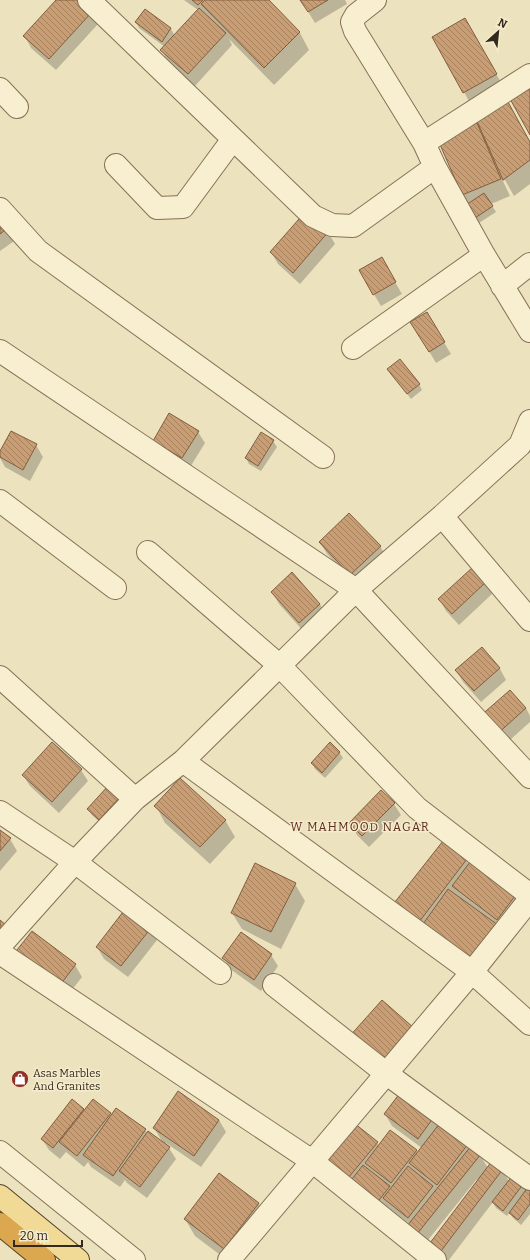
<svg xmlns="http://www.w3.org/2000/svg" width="530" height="1260" font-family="Bitter,serif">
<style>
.shadow{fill:#0003}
.building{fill:url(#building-back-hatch);stroke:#825e3e}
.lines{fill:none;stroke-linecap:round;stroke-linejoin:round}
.street-casing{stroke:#847257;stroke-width:24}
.primary-casing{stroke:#51402c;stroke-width:24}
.highway-casing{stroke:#51402c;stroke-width:24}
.street{stroke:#f7efd0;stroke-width:22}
.primary{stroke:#f0da95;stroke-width:22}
.highway{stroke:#dba84f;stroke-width:22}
.labels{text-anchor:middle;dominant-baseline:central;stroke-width:3;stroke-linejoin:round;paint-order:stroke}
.poi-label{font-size:11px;fill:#33291c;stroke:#f4eccd;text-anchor:start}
.neighbourhood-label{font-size:12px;letter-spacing:1px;fill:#5f2f1c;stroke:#f4eccd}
</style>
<defs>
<pattern id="building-back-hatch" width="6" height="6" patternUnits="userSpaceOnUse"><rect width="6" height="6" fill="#ca9e74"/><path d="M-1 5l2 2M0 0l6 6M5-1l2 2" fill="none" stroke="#a5815e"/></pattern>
</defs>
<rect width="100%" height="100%" fill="#ece2be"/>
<!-- shadow -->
<path class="shadow" d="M57,0H77L91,13L98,24L56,70L31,48L25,36Z
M184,0H267L300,33L309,50L274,85L229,39L232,45L195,86L168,62L162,50L165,47L139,28L136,22L145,10L171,29L175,36L198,10Z
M301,0H345L347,4L315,23Z
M465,20L506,91L473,109L464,92Z
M476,125L482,135L530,143V184L514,196L505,180L503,181L510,196L491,204L496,212L479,223L471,211L469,204L463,195L439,141Z
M0,214L17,239L0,251Z
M328,232L335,244L300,284L278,264L271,252Z
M381,258L402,294L381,306L360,271Z
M426,313L451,354L436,363L412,322Z
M389,370L419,384L422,390L411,399Z
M198,432L205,443L189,469L154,441Z
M273,441L277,447L261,471L249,464L246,458Z
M36,445L43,457L30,481L5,467L0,458V453Z
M320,542L380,546L387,558L358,586L327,554Z
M486,583L492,594L459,625L446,611L440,600Z
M272,592L320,604L326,616L306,634L279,604Z
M482,648L500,669L506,680L481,702L463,682L456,670Z
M526,708L530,716V722L502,747L486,730Z
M339,752L343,758L325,778L315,769L312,763Z
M81,770L88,781L59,813L30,786L23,775Z
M120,798L123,803L103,825L92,815L88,809Z
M394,804L401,815L369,847L357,835L350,823Z
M156,806L225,820L235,837L210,864L165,823Z
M0,831L10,839L17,851L0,871Z
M443,842L466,860L469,865L514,896L521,908L504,931L402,924Z
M295,884L305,901L281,949L242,929L232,913Z
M150,929L157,940L128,977L104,959L97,947Z
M271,955L278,966L261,991L230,969L224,958Z
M75,965L82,977L64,1000L21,966Z
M403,1091L467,1145L470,1149L480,1155L488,1168L502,1170L509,1181L523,1184L527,1190L530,1191V1214L521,1225L513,1218L510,1212L507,1216L496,1208L493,1202L449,1260H446L438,1254L479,1180L477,1179L424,1245L410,1224L391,1210L389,1207L380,1219L328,1176L377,1143L379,1146L416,1150L418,1153L422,1148L392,1126L385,1114Z
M83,1109L84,1111L110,1114L111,1116L145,1130L148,1134L163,1143L154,1128L219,1120L226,1132L201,1167L166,1143L165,1144L169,1148L176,1159L147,1198L127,1183L125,1180L120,1187L91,1167L88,1162L84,1167L66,1152L60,1159L49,1150L42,1139Z
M219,1174L259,1204L268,1221L227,1260L195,1236L185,1219Z"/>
<!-- building -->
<path class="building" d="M56,0H78L92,12L49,59L23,36Z
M192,0H203L198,5Z
M205,0H269L300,32L264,68L201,4Z
M300,0H328L308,12Z
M199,8L226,33L188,74L160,50Z
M145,9L171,28L162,42L135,22Z
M465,18L497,74L463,93L432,37Z
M530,85V135L509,97Z
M508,102L530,142V160L503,180L476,119Z
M477,123L501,179L462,195L438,140Z
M484,193L493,206L475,218L466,205Z
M306,211L329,231L293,273L270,252Z
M0,213L11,226L0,234Z
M382,257L396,282L373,295L359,270Z
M427,312L445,342L429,352L410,322Z
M400,359L420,384L407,394L387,369Z
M169,413L199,431L182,458L153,441Z
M11,431L37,444L23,470L0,457V451Z
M261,432L274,440L258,466L245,458Z
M349,513L381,546L350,575L319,542Z
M473,567L486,582L452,614L438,599Z
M292,572L320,604L299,623L271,592Z
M482,647L500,668L474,691L455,670Z
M510,690L526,708L495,736L478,718Z
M52,742L82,769L52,802L22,775Z
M330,742L340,752L322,773L311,763Z
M180,778L226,820L200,847L154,806Z
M108,786L120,797L99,820L87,809Z
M381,790L395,803L362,836L349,823Z
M0,830L11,838L0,851Z
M443,841L467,859L416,926L391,907Z
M470,862L515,896L497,920L452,886Z
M255,863L296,883L271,932L231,913Z
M448,889L498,925L468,967L418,931Z
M126,908L151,928L121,966L96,947Z
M0,920L7,926L0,934Z
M32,931L76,964L57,989L13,955Z
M241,932L272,954L254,980L222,958Z
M382,1000L414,1028L380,1067L348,1038Z
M403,1089L436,1114L418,1139L384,1114Z
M178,1091L219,1120L194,1156L153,1128Z
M72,1099L84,1109L53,1148L41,1139Z
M93,1099L111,1113L77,1156L59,1142Z
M116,1108L146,1129L113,1176L83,1155Z
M354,1123L378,1142L344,1183L321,1164Z
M440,1123L468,1144L437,1185L409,1163Z
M390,1130L417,1150L391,1183L365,1163Z
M148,1131L170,1147L140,1187L119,1171Z
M471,1146L481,1154L417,1234L407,1226Z
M492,1161L503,1169L441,1251L430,1243Z
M363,1165L390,1186L373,1208L345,1188Z
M408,1166L433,1186L408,1218L383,1198Z
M219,1173L259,1203L224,1249L184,1219Z
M513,1175L524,1183L503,1211L492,1202Z
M528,1187L530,1189V1204L518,1220L509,1213Z"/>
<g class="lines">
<defs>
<path id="street" d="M89,0L313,216L332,225L353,226L435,167
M375,0L356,15L352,22L355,31L424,143L435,167L484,255L530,331
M0,89L17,107
M424,143L530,75
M116,165L157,208L183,207L233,139
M0,209L38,251L323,457
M502,286L530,264
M353,348L484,255
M0,351L356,590L530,777
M0,501L115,588
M442,516L530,620
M148,552L280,666L417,808L530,895
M0,677L135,799
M183,761L472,972L530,1024
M0,812L75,862L220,973
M0,946L75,862L135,799L183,761L356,590L442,516L520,445L530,421
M0,953L312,1161L435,1260
M274,985L387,1074L530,1179
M0,1152L134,1260
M229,1260L472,972L530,899"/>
<path id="primary" d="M0,1196L78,1260"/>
<path id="highway" d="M0,1224L44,1260"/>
</defs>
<!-- street casing -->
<use href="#street" class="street-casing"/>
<!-- primary casing -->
<use href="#primary" class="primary-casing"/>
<!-- highway casing -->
<use href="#highway" class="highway-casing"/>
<!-- street -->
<use href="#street" class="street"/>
<!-- primary -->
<use href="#primary" class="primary"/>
<!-- highway -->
<use href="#highway" class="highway"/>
</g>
<!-- icons -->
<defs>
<symbol id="shop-disc" viewBox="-11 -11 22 22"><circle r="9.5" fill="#913029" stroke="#f4eccd"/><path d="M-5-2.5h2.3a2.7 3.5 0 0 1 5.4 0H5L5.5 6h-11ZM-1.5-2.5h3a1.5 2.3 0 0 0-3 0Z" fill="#fff"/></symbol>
</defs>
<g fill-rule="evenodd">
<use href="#shop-disc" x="10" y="1069" width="20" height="20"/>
</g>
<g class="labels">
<!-- poi labels -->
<g class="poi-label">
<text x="33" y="1073">Asas Marbles<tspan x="33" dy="13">And Granites</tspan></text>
</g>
<!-- neighbourhood labels -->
<g class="neighbourhood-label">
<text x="360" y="827">W MAHMOOD NAGAR</text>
</g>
</g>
<!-- north arrow -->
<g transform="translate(498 32) rotate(27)" stroke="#f4eccd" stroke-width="3" paint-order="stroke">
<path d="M0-3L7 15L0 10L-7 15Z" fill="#33291c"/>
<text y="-6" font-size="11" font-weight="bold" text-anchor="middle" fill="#33291c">N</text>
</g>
<!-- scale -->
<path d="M14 1240v6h68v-6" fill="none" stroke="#33291c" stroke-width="2"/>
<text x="20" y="1240" font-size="12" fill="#33291c" stroke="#f4eccd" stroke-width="3" paint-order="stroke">20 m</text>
</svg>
